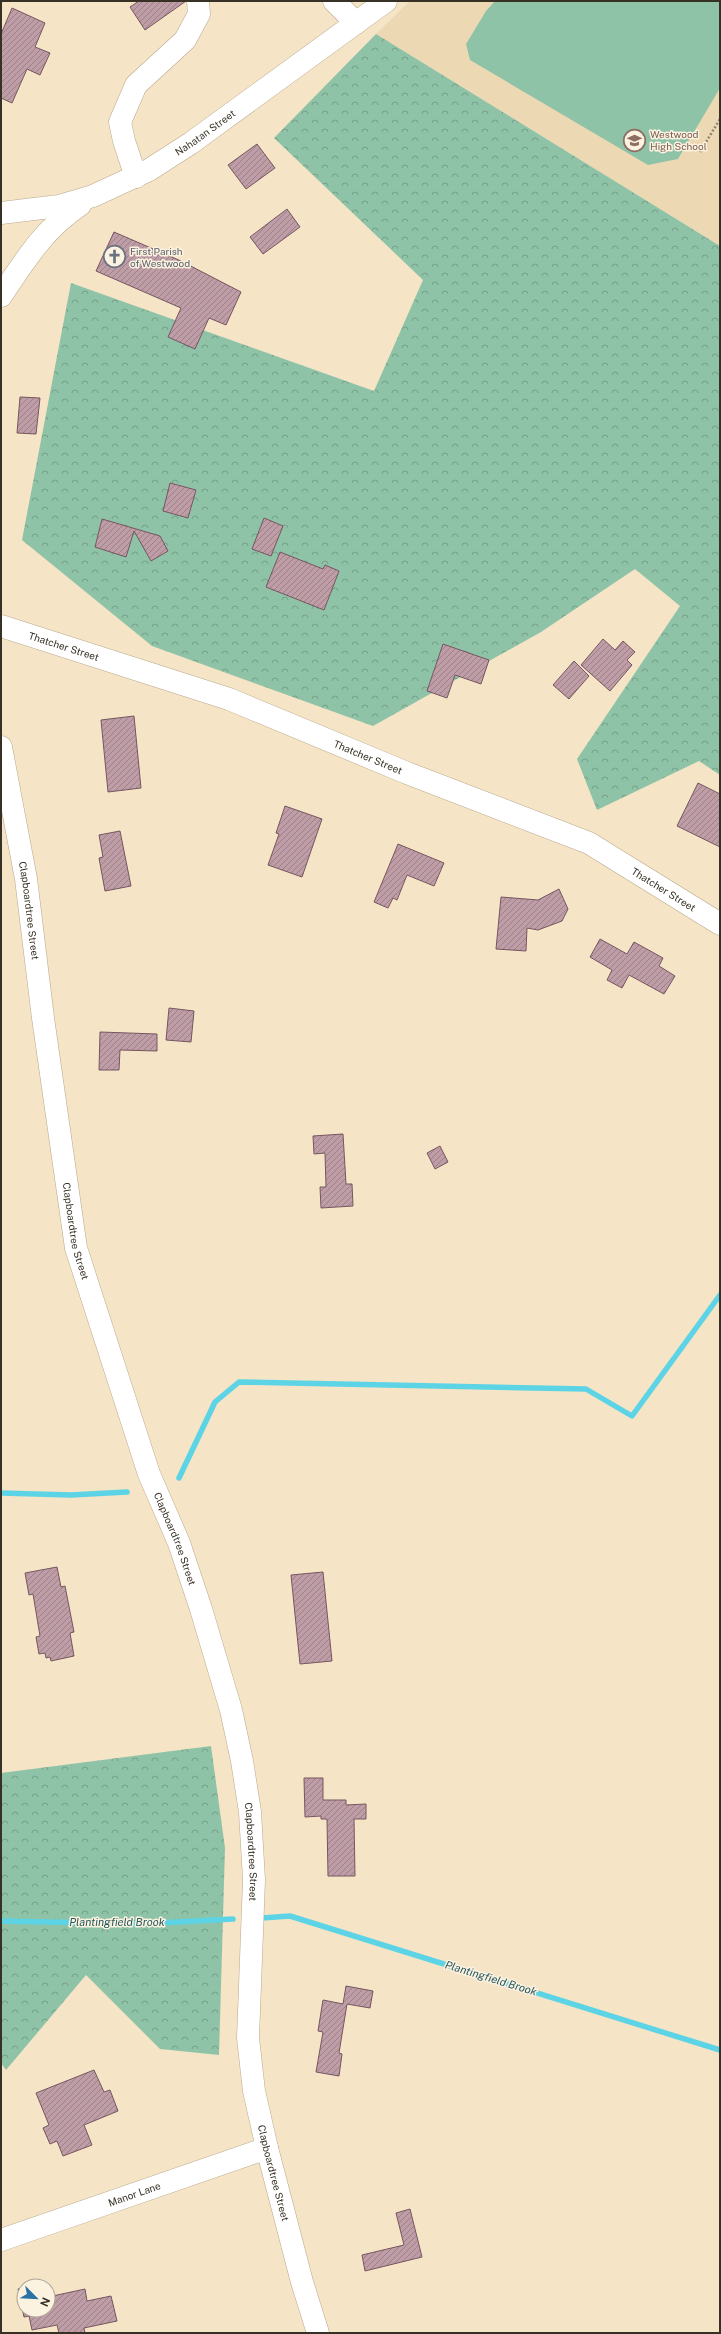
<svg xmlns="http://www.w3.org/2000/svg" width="721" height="2334" font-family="'Public Sans',sans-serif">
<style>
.built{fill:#edd8b4}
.forest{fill:url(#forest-crowns)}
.garden{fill:#8fc3a7}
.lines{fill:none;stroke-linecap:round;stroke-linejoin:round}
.stream{stroke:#5dd4e5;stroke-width:5.5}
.building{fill:url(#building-hatch);stroke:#755660}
.minor-casing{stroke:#b9a98d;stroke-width:23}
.major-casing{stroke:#b9a98d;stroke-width:23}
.path{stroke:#908570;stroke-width:2.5;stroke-dasharray:2 2;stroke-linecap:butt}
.minor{stroke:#fff;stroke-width:22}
.major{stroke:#fff;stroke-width:22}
.labels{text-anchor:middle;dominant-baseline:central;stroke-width:3;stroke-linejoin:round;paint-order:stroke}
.street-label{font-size:10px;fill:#373125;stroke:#fcf2e0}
.education-label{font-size:10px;fill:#785e54;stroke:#fcf2e0;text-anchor:start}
.worship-label{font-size:10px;fill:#5b616d;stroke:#fcf2e0;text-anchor:start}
.water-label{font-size:11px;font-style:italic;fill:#24575f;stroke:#fcf2e0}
</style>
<defs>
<pattern id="forest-crowns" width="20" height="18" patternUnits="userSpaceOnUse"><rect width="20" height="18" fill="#8fc3a7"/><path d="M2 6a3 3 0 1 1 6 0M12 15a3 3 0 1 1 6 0" fill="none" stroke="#769f88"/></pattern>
<pattern id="building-hatch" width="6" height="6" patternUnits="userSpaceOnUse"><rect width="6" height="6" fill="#bf9da7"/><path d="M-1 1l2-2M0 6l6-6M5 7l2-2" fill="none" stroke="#9c8188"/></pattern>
</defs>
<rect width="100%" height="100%" fill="#f5e4c6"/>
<!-- built -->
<path class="built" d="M410,1H720V246L376,34Z"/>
<!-- forest -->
<path class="forest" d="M376,34L720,246V775L699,761L597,810L577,759L680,606L635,569L541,632L373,726L152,646L22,540L71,283L374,391L423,280L274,138Z
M211,1746L225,1848L219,2055L160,2049L86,1975L6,2070L1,2063V1773Z"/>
<!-- garden -->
<path class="garden" d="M495,1H720V88L678,159L648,165L470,60L466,44L486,11Z"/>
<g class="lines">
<!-- stream -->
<path class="stream" d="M179,1478L215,1402L239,1382L586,1389L632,1416L720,1295
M1,1493L71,1495L127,1492
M262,1918L290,1916L720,2050
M1,1921L140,1924L233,1919"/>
</g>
<!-- building -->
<path class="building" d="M139,1H186L145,30L130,7Z
M12,8L45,23L35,47L50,53L40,75L27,69L12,103L1,98V34Z
M257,144L275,168L246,189L228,165Z
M287,209L300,227L263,254L250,237Z
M114,232L181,261L241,292L226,325L209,318L195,349L168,337L181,308L96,271Z
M20,397L40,398L36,434L17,433Z
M170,483L196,490L188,518L163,511Z
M264,518L283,526L271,556L252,549Z
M102,519L160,536L168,551L151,561L134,531L126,557L95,547Z
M280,552L323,569L325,565L339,571L324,610L266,587Z
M603,639L615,650L623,641L635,652L627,660L632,665L610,691L581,665Z
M443,644L489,660L481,684L455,675L447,698L427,691Z
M574,661L589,676L569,699L553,685Z
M134,716L141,788L108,792L101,720Z
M698,783L720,794V847L677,826Z
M285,806L322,819L302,877L268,865L279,834L276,833Z
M120,831L131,886L105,891L99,858L103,857L99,835Z
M398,844L444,863L434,886L407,875L397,900L393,898L388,908L374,902Z
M559,889L568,909L562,921L538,930L527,928L526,951L496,949L501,897L538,900Z
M600,939L627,954L634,942L663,958L659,966L675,976L664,994L629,975L622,988L607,980L612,970L590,957Z
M169,1008L194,1011L191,1042L166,1040Z
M100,1032L157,1034V1051L120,1050L119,1070H99Z
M343,1134L346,1184H352L353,1206L321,1208L320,1187H326L325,1153L314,1154L313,1136Z
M440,1146L448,1162L435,1169L427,1153Z
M57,1567L61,1587L65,1586L74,1632L70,1633L74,1656L51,1661L50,1657L46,1658L45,1653L39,1654L36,1637L40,1636L33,1594L29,1595L25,1573Z
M323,1572L332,1661L300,1664L291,1575Z
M304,1778H323V1800H346V1805L366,1804V1819H354L355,1876H328L327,1819H321V1816L305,1817Z
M346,1986L373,1991L370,2008L347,2004L339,2053L342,2054L339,2076L316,2072L323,2032L318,2031L323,2000L343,2004Z
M94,2070L104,2092L110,2090L118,2111L84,2125L92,2145L63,2156L57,2141L50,2144L43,2128L49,2125L36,2093Z
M410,2209L422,2257L365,2271L362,2255L404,2245L396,2213Z
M24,2288V2310H48V2297L85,2289L87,2301L111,2296L117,2321L84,2328L85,2333H59L57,2325L32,2330L29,2316L24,2317L18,2289Z"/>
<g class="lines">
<defs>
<g id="minor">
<path d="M334,1L356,23"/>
<path d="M136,177L124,141L120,122L136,85L185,40L199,14L198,1"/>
<path id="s1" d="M1,626L229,699L407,773L589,843L720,924"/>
<path id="s2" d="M1,2240L267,2148"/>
</g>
<g id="major">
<path id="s3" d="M1,213L59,206L93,196L149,170L191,143L386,1"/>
<path d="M1,296C26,259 43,230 80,205"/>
<path id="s4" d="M1,747L26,879L43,1018L76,1248L149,1474L179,1543L201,1609L231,1710L242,1761L250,1812L254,1880L248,2038L254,2091L267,2148L302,2282L318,2333"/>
</g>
</defs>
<!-- minor casing -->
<use href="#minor" class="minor-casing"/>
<!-- major casing -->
<use href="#major" class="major-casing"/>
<!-- path -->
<path class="path" d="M700,152L720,119"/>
<!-- minor -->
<use href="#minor" class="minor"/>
<!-- major -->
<use href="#major" class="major"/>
</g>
<!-- icons -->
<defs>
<symbol id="school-ring" viewBox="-11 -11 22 22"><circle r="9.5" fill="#fcf2e0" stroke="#8d6e63" stroke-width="1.5"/><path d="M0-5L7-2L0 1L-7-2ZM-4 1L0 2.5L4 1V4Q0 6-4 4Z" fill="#8d6e63"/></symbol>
<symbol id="church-ring" viewBox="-11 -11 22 22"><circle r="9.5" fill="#fcf2e0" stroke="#6b7280" stroke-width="1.5"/><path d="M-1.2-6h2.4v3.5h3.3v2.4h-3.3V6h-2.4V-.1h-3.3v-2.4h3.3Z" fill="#6b7280"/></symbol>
</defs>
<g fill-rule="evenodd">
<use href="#school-ring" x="622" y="128" width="25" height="25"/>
<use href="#church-ring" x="102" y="244" width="25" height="25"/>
</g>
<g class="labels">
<!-- street labels -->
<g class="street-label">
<text stroke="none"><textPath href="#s3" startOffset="223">Nahatan Street</textPath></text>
<text stroke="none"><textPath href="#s1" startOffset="66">Thatcher Street</textPath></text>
<text stroke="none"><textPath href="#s1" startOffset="390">Thatcher Street</textPath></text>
<text stroke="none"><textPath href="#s1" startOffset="715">Thatcher Street</textPath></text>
<text stroke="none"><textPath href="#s4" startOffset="166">Clapboardtree Street</textPath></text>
<text stroke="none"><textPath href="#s4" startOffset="490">Clapboardtree Street</textPath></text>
<text stroke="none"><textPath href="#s4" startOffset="814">Clapboardtree Street</textPath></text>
<text stroke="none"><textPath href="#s4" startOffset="1138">Clapboardtree Street</textPath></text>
<text stroke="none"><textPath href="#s4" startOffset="1462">Clapboardtree Street</textPath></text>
<text stroke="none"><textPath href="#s2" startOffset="141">Manor Lane</textPath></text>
</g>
<!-- education labels -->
<g class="education-label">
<text x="650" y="134">Westwood<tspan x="650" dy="12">High School</tspan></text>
</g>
<!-- worship labels -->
<g class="worship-label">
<text x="130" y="251">First Parish<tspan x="130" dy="12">of Westwood</tspan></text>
</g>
<!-- water labels -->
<g class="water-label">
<text x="117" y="1922">Plantingfield Brook</text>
<text transform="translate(491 1978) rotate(17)">Plantingfield Brook</text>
</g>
</g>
<!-- border -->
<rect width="721" height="2334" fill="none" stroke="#373125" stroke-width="4"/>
<!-- north arrow -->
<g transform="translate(36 2298) rotate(114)"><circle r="19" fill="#fcf2e0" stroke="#ada595"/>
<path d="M0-3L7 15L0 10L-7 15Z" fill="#2b72a6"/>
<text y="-6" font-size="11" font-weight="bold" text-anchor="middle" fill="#373125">N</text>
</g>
</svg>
